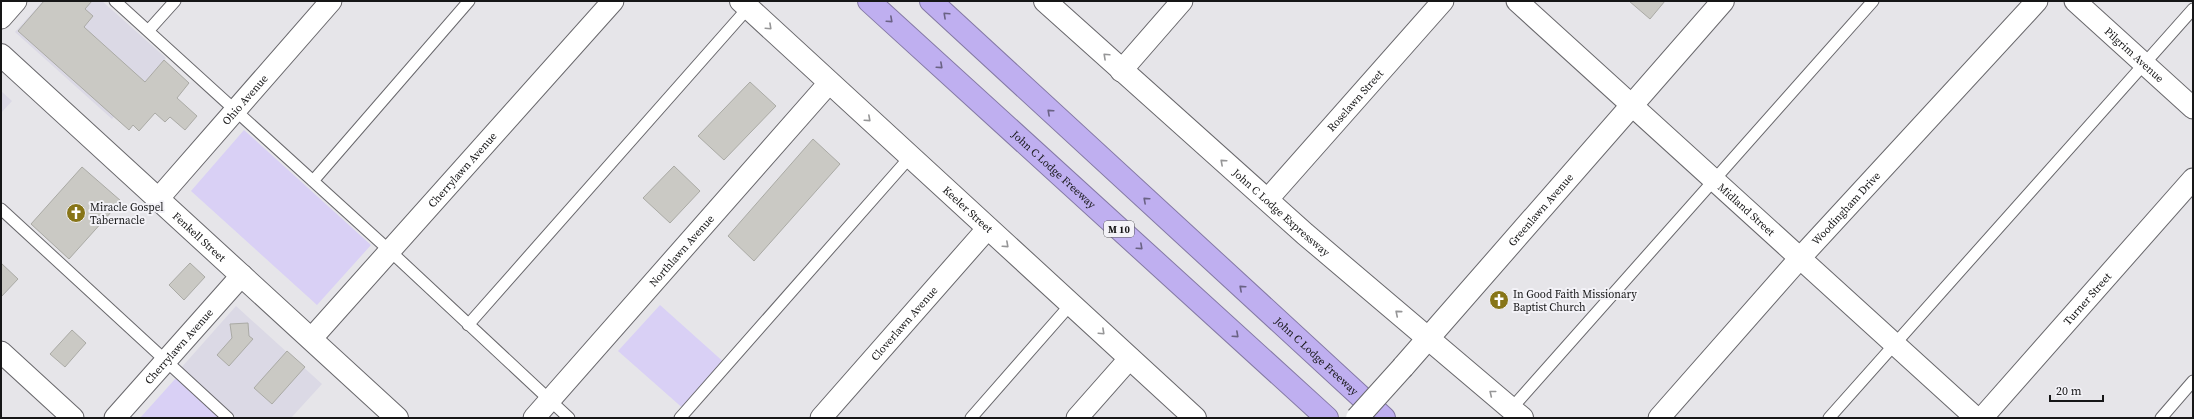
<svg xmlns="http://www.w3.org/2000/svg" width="2194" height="419" font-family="'Source Serif 4',serif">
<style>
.built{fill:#dbd9e5}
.green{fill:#d9d0f5}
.building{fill:#cac9c4;stroke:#aaaaa5}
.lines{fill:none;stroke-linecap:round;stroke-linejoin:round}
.service-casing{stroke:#68676b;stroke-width:13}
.minor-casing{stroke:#68676b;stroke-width:23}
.tertiary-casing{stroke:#68676b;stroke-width:24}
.secondary-casing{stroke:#68676b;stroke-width:24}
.motorway-casing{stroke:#8479a4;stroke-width:24}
.service{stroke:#fff;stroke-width:11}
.minor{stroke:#fff;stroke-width:21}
.tertiary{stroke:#fff;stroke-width:22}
.secondary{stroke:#fff;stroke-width:22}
.motorway{stroke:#bfaff0;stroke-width:22}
.tertiary-bridge-casing{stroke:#68676b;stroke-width:24;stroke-linecap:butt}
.tertiary-bridge{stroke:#fff;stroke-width:22}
.oneway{stroke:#6a6284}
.oneway2{stroke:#969697}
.labels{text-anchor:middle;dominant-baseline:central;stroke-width:4;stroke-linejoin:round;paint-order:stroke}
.shield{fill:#f3f2f7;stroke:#58585a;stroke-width:1}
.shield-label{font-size:10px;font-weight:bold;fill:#161617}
.street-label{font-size:11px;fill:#161617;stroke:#f3f2f7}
.poi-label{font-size:11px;fill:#161617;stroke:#f3f2f7;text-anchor:start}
</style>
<rect width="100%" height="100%" fill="#e6e5e9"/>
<!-- built -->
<path class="built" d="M43,1H102L166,58L112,119L15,32Z
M1,91L12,101L1,113Z
M236,306L322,384L291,418H237L181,368Z"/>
<!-- green -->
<path class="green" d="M244,130L371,245L317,305L191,191Z
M660,305L727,365L686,411L618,351Z
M176,378L221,418H140Z"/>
<!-- building -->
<path class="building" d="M44,1H92L85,9L93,16L84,27L145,82L164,60L189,83L177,98L197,116L185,130L170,117L165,122L155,113L139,131L133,125L129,130L18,31Z
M1629,1H1665L1650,19Z
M750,82L776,106L724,160L698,136Z
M813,139L840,164L754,261L728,236Z
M674,166L700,191L670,223L643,198Z
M82,167L121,201L69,259L31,224Z
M1,263L18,279L1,297Z
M190,263L205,277L184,300L169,285Z
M248,323L249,336L253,339L229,366L217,355L232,338L230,324Z
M72,330L86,343L65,367L50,354Z
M287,351L305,367L272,404L254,388Z"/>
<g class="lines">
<defs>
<path id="service" d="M115,1L390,251L569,418
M148,31L175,1
M313,181L469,1
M1,209L228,418
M468,325L748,8
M1511,409L1873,1
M680,418L910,157
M971,418L1071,304
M1829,418L2193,9
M2161,418L2193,381"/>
<g id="minor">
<path id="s1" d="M1517,1L1976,418"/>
<path id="s2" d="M2075,1L2193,108"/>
<path d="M1,18L16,1"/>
<path d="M1121,71L1182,1"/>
<path id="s3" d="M158,199L331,1"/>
<path id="s4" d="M1267,200L1443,1"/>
<path id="s5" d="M311,339L613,1"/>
<path d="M1,352L73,418"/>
<path id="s6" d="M115,418L242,275"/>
<path id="s7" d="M534,418L829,83"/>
<path id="s8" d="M821,418L988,228"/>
<path d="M1077,418L1130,358"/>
<path id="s9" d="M1659,418L1800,258L2037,1"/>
<path id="s10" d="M1982,418L2193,179"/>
</g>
<g id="tertiary">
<path id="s11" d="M1,55L397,418"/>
<path id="s12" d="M1403,367L1723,1"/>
</g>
<g id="secondary">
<path id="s13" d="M741,1L1195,418"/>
<path id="s14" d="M1045,1L1305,234L1522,418"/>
</g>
<g id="motorway">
<path id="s15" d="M869,1L1327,418"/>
<path id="s16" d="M931,1L1384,418"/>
</g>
</defs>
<!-- service casing -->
<use href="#service" class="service-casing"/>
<!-- minor casing -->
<use href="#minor" class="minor-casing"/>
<!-- tertiary casing -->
<use href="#tertiary" class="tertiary-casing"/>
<!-- secondary casing -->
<use href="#secondary" class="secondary-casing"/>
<!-- motorway casing -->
<use href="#motorway" class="motorway-casing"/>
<!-- service -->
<use href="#service" class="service"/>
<!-- minor -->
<use href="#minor" class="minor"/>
<!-- tertiary -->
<use href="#tertiary" class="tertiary"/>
<!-- secondary -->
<use href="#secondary" class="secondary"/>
<!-- motorway -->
<use href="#motorway" class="motorway"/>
<defs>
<path id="tertiary-bridge" d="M1357,418L1403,367"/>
</defs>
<!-- tertiary-bridge casing -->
<use href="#tertiary-bridge" class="tertiary-bridge-casing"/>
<!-- tertiary-bridge -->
<use href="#tertiary-bridge" class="tertiary-bridge"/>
</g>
<!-- one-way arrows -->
<defs><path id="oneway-chevron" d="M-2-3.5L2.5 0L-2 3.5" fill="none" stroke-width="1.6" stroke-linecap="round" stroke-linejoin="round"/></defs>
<g class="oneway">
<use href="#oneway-chevron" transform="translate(946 15) rotate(-137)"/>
<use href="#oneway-chevron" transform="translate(890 20) rotate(42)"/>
<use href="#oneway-chevron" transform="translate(940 66) rotate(42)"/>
<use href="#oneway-chevron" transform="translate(1050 112) rotate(-138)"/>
<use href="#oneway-chevron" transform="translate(1146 200) rotate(-138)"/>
<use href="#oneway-chevron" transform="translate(1140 247) rotate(42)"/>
<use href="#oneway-chevron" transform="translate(1242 288) rotate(-138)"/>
<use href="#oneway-chevron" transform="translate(1236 335) rotate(42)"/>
</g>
<g class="oneway2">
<use href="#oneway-chevron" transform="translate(769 27) rotate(43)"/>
<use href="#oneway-chevron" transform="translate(1106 56) rotate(-137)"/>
<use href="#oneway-chevron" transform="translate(868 119) rotate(42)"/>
<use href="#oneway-chevron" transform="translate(1223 162) rotate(-138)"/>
<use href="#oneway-chevron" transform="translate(1006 245) rotate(42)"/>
<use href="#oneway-chevron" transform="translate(1398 313) rotate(-140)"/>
<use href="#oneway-chevron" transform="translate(1102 332) rotate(43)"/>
<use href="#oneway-chevron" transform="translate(1492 393) rotate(-141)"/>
</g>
<!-- icons -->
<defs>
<symbol id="church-disc" viewBox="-11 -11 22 22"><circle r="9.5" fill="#877518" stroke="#f3f2f7"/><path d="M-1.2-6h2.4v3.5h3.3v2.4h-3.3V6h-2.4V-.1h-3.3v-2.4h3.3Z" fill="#fff"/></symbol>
</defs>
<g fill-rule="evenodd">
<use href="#church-disc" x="65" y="202" width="22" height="22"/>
<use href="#church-disc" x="1488" y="289" width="22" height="22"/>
</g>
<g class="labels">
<!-- shield labels -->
<rect class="shield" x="1104" y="221" width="30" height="16" rx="3"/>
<g class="shield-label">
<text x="1119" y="229">M 10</text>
</g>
<!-- street labels -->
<g class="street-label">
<text stroke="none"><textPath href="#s2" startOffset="80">Pilgrim Avenue</textPath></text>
<text stroke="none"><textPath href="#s3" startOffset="132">Ohio Avenue</textPath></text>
<text stroke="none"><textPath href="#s4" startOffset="133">Roselawn Street</textPath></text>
<text stroke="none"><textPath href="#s15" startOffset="250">John C Lodge Freeway</textPath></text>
<text stroke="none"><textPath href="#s5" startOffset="227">Cherrylawn Avenue</textPath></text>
<text stroke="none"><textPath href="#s9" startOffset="281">Woodingham Drive</textPath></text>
<text stroke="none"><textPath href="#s13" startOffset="308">Keeler Street</textPath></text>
<text stroke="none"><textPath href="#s12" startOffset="209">Greenlawn Avenue</textPath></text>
<text stroke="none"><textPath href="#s1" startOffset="310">Midland Street</textPath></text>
<text stroke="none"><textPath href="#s14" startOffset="317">John C Lodge Expressway</textPath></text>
<text stroke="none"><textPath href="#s11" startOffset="269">Fenkell Street</textPath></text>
<text stroke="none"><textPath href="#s7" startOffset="223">Northlawn Avenue</textPath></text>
<text stroke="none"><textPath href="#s10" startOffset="159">Turner Street</textPath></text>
<text stroke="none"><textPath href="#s8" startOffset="126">Cloverlawn Avenue</textPath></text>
<text stroke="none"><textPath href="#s6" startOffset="96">Cherrylawn Avenue</textPath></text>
<text stroke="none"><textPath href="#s16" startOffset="524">John C Lodge Freeway</textPath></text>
</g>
<!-- poi labels -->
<g class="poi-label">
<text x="90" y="207">Miracle Gospel<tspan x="90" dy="13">Tabernacle</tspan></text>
<text x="1513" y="294">In Good Faith Missionary<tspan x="1513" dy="13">Baptist Church</tspan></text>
</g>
</g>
<!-- border -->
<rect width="2194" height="419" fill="none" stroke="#161617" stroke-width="4"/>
<!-- scale -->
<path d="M2050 395v6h53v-6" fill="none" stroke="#161617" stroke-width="2"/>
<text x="2056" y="395" font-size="12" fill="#161617" stroke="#f3f2f7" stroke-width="3" paint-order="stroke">20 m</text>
</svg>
